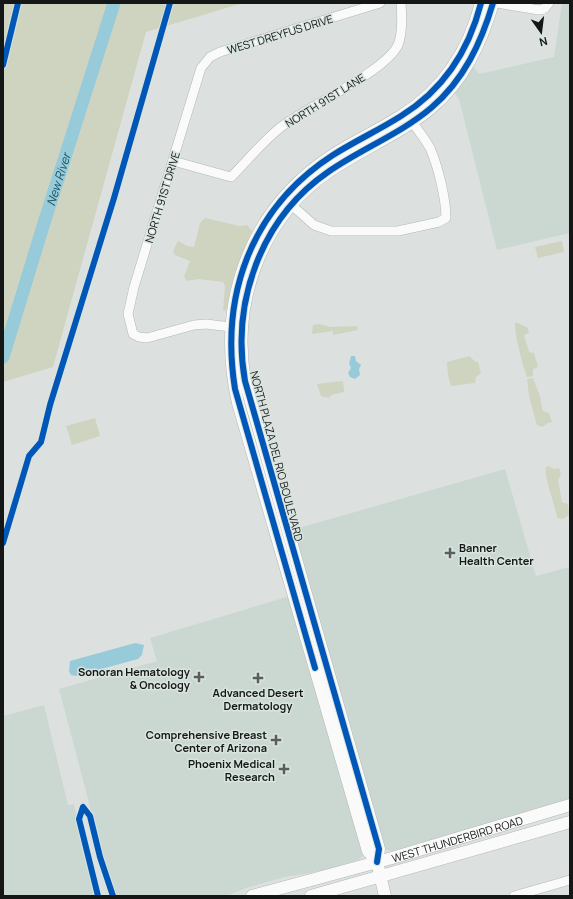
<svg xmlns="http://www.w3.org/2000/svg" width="573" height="899" font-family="Manrope,sans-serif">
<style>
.built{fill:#cbd8d2}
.green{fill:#ced4c0}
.water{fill:#98cbd9}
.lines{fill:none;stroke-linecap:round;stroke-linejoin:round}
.river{stroke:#98cbd9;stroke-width:13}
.street-casing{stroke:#b3b7b5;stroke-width:10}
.secondary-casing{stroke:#b3b7b5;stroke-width:13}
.street{stroke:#fafafa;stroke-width:9}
.secondary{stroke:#fafafa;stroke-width:12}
.cycleway-casing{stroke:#d9e4df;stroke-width:8}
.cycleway{stroke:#0057b8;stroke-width:6}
.poi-dot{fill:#5a5e5c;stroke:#d9e4df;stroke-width:1.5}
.labels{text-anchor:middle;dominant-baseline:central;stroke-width:3;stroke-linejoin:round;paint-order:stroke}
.street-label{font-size:11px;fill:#141716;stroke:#d9e4df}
.poi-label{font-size:11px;font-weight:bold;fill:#141716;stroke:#d9e4df;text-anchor:end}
.water-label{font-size:12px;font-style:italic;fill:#145160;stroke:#d9e4df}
</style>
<rect width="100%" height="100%" fill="#dce1df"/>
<!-- built -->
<path class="built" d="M562,3H570V233L497,250L459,99L454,92L472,65L479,74L554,57Z
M505,469L536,576L569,567L570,571V800L392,851L384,849L292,530Z
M290,596L363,854L362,857L358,860L321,871L285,877L246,888L227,896H117L102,852L59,689L157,661L150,638Z
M44,705L68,805L74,804L94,896H3V716Z"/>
<!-- green -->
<path class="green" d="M3,3H243L146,32L53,367L3,382Z
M205,218L240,226L247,225L252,231C240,257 231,283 226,311L223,310L225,286L223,282L199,279L187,281L184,277L190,261L175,255L173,251L178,241L187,246L194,247L200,223Z
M562,241L564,252L538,258L535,247Z
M516,322L528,328L529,333L524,335L529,352L534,353L538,367L533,369V376L527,377C524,369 512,328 516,322Z
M319,324L331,327L357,326L358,330L333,335V331L312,334L313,325Z
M470,356L474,361L478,362L481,373L476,377L475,383L451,386L448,376L447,362Z
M533,378L540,396L542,409L545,412L549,413L552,422L548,423L542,427L537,425L529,396L527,379Z
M343,381L344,392L331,395L329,398L321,396L317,384Z
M95,418L100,436L72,445L66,426Z
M548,466L554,469L559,468L561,475L558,480L562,502L568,504L569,515L563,519L557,518C556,506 543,476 546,467Z"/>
<!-- water -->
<path class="water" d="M351,356H355L356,361L361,365L359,369L360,375L355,379L350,377L348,373L351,368L349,364Z
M135,643L144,645L142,655L138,659L76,676L71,675L69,671L70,661Z"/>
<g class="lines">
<!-- river -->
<path class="river" id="s1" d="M3,357L44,223L114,3"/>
<defs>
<path id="street" d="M497,3L539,10L544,9L549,3
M173,161L231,177C248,160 262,142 281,127C308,106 385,72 398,45C403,33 402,16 401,3
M287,201L314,225L331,231H398L439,222L446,218C446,199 438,166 430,148C425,139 418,130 412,122
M231,327L206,324L194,325L147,338L139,337L133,334L128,314L134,287L201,68L210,57L220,52L380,3
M514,896L570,880"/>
<g id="secondary">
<path d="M377,862L379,849L245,381C231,302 261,218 328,172C361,149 400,134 431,108C464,80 481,43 493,3"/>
<path id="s2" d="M252,896L392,858L570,805"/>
<path d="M311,896L570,822"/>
<path d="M385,896L377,862L368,851L238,403C216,306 247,211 333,155C355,141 379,130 401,116C443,90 469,50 481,3"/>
</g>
</defs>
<!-- street casing -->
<use href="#street" class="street-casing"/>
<!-- secondary casing -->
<use href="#secondary" class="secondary-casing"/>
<!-- street -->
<use href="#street" class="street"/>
<!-- secondary -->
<use href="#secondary" class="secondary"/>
<defs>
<path id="cycleway" d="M3,65L18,3
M3,543L29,456L41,442L50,405L114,198L170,3
M315,668L235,389C220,295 251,208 333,155C355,141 379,130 401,116C443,90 469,50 481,3
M83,807L90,816L100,857L113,896
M83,807L79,819L98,896
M377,862L379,849L245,381C231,302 261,218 328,172C361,149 400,134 431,108C464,80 481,43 493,3"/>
</defs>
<!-- cycleway casing -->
<use href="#cycleway" class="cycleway-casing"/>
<!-- cycleway -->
<use href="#cycleway" class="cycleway"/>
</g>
<!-- markers -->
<g class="poi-dot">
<path d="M448 547h4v4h4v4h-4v4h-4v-4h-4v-4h4z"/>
<path d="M197 671h4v4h4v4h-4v4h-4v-4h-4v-4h4z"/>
<path d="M256 672h4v4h4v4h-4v4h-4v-4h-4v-4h4z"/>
<path d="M274 734h4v4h4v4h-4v4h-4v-4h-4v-4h4z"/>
<path d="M282 763h4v4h4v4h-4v4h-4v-4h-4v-4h4z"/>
</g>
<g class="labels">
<!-- street labels -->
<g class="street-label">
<text transform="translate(280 34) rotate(-17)">WEST DREYFUS DRIVE</text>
<text transform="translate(325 100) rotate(-32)">NORTH 91ST LANE</text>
<text transform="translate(162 197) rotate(-73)">NORTH 91ST DRIVE</text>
<text transform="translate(277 456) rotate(75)">NORTH PLAZA DEL RIO BOULEVARD</text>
<text stroke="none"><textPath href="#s2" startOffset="213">WEST THUNDERBIRD ROAD</textPath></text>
</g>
<!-- poi labels -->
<g class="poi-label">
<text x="459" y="547" text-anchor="start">Banner<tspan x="459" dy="13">Health Center</tspan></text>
<text x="190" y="671">Sonoran Hematology<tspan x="190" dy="13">&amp; Oncology</tspan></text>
<text x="258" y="692" text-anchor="middle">Advanced Desert<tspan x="258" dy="13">Dermatology</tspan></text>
<text x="267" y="734">Comprehensive Breast<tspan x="267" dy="13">Center of Arizona</tspan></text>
<text x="275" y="763">Phoenix Medical<tspan x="275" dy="13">Research</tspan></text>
</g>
<!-- water labels -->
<g class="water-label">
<text stroke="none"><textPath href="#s1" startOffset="186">New River</textPath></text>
</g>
</g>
<!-- border -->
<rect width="573" height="899" fill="none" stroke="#141716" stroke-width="8"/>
<!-- north arrow -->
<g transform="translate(541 32) rotate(166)" stroke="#d9e4df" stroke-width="3" paint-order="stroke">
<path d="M0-3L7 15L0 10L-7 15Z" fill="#141716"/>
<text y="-6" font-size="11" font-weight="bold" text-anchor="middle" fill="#141716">N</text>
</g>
</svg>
